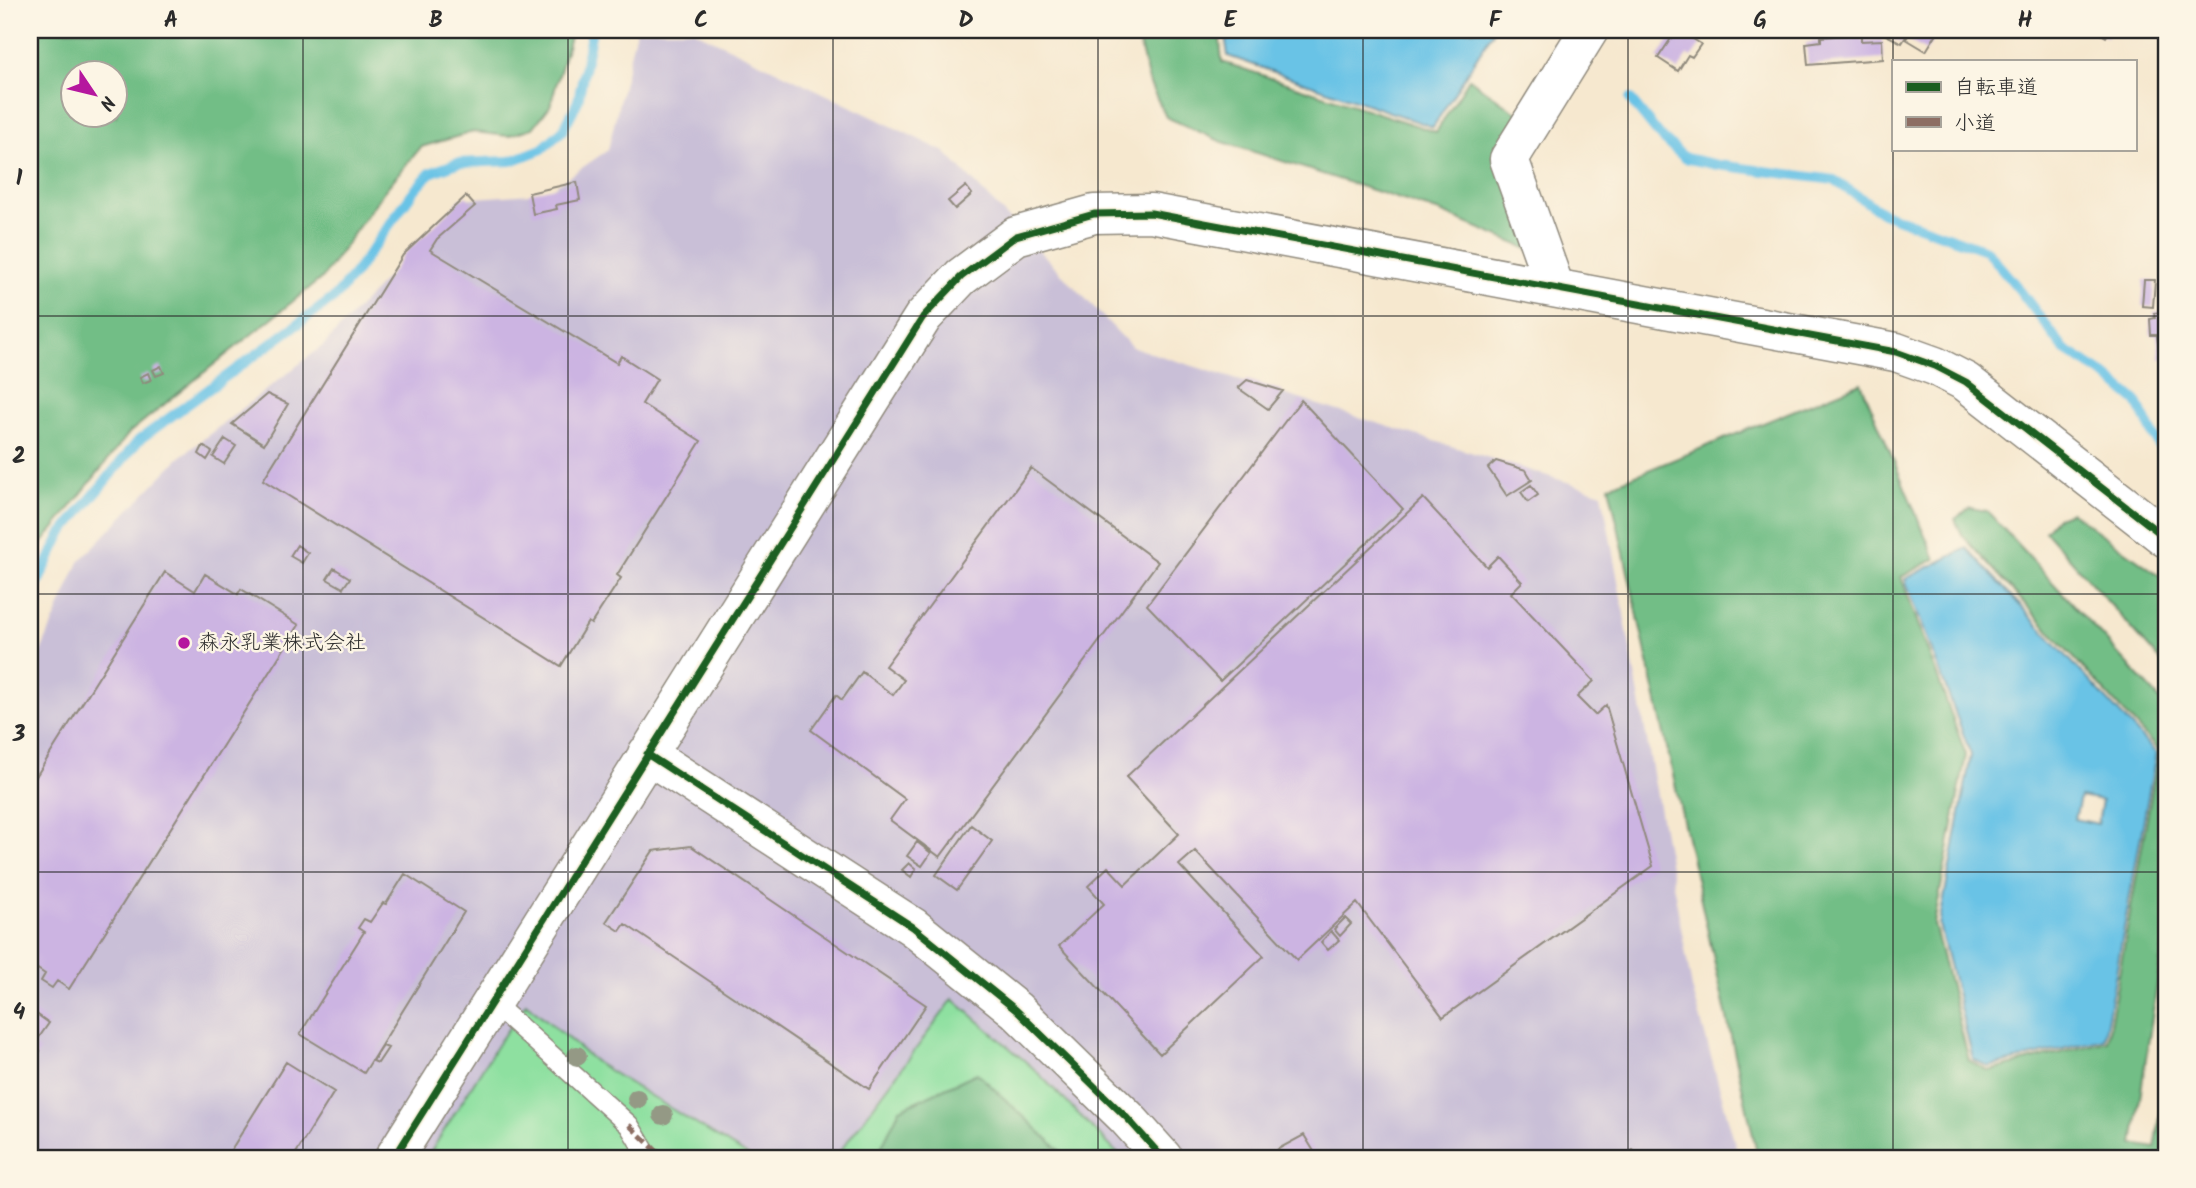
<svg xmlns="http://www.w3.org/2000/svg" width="2196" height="1188" font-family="Kalam,'Klee One',sans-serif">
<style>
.industrial{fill:#c9bfd7}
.green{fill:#8ee0a0;stroke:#5c8666;stroke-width:2}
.forest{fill:#72be86;stroke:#4e7458;stroke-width:2;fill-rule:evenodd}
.water{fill:#69c3e6;stroke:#4a7788;stroke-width:2;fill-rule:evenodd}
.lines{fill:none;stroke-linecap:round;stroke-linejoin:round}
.stream{stroke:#69c3e6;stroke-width:10}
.building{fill:#ccb4e2}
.service-casing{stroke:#908a7d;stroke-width:22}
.minor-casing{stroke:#908a7d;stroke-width:41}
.tertiary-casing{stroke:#908a7d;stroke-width:41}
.service{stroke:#fff;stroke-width:19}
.minor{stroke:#fff;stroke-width:38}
.tertiary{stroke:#fff;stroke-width:38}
.quiet{stroke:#8d6e63;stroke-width:5;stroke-dasharray:10 5;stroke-linecap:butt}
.cycleway-casing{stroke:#fcf5e5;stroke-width:11}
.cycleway{stroke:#1b5e20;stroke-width:7}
.tree{fill:#949985}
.grid{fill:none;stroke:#2b2b2b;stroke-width:2;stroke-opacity:0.55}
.poi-dot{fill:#b5179e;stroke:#fcf5e5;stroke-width:2.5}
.labels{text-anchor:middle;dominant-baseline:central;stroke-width:5;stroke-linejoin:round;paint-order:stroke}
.poi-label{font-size:21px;fill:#2b2b2b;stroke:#fcf5e5;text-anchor:start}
.neatline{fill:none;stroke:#2b2b2b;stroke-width:2.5}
.grid-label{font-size:23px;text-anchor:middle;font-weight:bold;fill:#2b2b2b}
</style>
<rect width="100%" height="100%" fill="#fcf5e5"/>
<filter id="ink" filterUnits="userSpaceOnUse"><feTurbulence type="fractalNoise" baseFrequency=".0143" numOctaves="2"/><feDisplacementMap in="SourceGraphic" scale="14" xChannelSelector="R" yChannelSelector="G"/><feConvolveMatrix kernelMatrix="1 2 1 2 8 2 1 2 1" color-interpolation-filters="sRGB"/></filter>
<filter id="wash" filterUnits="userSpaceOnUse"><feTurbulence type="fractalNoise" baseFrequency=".00686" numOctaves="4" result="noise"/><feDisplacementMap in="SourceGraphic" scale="28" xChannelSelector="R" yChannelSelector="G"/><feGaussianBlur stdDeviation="1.57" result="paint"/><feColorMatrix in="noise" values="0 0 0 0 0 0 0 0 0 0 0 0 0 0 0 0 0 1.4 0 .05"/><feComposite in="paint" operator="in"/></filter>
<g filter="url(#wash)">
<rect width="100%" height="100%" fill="#f6e8cf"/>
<!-- industrial -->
<path class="industrial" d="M636,30H693L945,152L1132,347L1602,493L1692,988L1739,1158H30V677L79,562L179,458L325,344L460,199L545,193L608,150Z"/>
<!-- green -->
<path class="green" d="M953,999L1033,1068L1122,1158H835Z
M526,1003L597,1063L751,1158H427L497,1045Z"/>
<!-- forest -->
<path class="forest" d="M30,30H572L550,106L533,128L508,136L473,132L421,147L384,191L323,277L130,432L37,550L30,564ZM74,74H116V116H74Z
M1136,30H1226L1220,41L1222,62L1436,132L1469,79L1520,115L1530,250L1440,212L1220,141L1166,117L1149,82Z
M1861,383L1935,559L1901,577L1966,755L1934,924L1969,1060L1988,1071L2107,1041L2159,751L1962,535L1955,519L1970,508L1987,511L2166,706V925L2133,1144L2155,1148L2166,1082V1158H1758L1609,486Z
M2071,512L2166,580V667L2045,531L2057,517Z
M977,1073L1068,1158H876L900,1109Z"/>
<!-- water -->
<path class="water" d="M1234,30H1494L1433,127L1228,56L1226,42Z
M1967,548L2156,753L2104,1039L1988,1067L1973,1059L1939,925L1971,755L1905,579ZM2080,797L2102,801L2098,824L2075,819Z"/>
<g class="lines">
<!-- stream -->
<path class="stream" d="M1630,99L1660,136L1685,158L1718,165L1834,180L1883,213L1986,250L2018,288L2064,349L2105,375L2137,402L2166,460
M30,599L61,535L139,440L335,297L355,273L413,192L430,173L457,163L511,161L542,149L563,130L578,101L592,30"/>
</g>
<g id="blocks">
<!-- building -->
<path class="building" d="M1876,30H1910L1902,43Z
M1911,30H1939L1926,51L1906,39Z
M2094,30H2110L2106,37Z
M2147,30H2164L2160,38Z
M1680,31L1701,44L1692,57L1688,55L1678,71L1658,58L1674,34L1676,36Z
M1861,34V41L1882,40L1883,59L1808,65L1806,43L1821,41V37Z
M577,182L580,200L556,205L557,209L533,214L529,193Z
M966,186L972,194L955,209L948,201Z
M466,196L475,206L437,239L430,250L617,363L621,356L657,379L642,404L701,441L617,575L621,578L591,624L588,622L561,666L263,480L403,255Z
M2144,280H2155L2153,307L2142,306Z
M2166,312V358L2160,359L2157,335H2151L2150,319L2155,318L2154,313Z
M161,366L164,373L156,376L153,370Z
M148,373L151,380L143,383L140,377Z
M1247,380L1283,391L1268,409L1238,388Z
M267,394L288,404L264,444L232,424Z
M1301,400L1403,509L1220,681L1147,605Z
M225,439L236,446L224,464L213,457Z
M203,446L212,452L207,460L199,454Z
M1496,461L1526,470L1532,480L1507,496L1488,468Z
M1031,468L1158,562L940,857L890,820L905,799L811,730L836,695L842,700L862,672L893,695L904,680L885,666Z
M1531,485L1538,495L1528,502L1521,492Z
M1423,498L1487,567L1498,556L1522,582L1511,593L1594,681L1577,697L1595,715L1606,705L1653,866L1443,1017L1357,903L1297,960L1195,851L1179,865L1264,956L1160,1054L1059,946L1104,904L1088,886L1108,867L1125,885L1179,834L1126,777Z
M297,545L308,553L302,563L290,556Z
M334,568L350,578L343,588L327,579Z
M165,572L195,591L205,574L238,594L241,589L299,625L69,989L57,981L52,988L41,981L45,974L30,964V786Z
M971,825L992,841L957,890L936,875Z
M917,842L931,853L922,866L907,856Z
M691,846L926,1005L869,1089L625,924L620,931L606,922L653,851Z
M909,863L916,869L911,877L902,870Z
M405,874L464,912L364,1073L300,1034L364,932L358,928L364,919L370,922L383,903L386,904Z
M1345,918L1351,924L1340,936L1334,929Z
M1331,931L1339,940L1328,950L1321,942Z
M31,1010L49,1023L33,1046L40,1051L35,1059L30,1055Z
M383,1046L388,1048L378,1063L373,1061Z
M286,1062L334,1092L293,1158H226Z
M1304,1135L1318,1158H1285L1278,1149Z
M1633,1150L1639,1158H1621Z
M1275,1152L1279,1158H1265Z"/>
</g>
</g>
<g filter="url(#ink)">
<use href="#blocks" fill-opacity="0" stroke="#908a7d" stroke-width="2"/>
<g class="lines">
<defs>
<path id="service" d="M492,1002L629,1125L649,1158"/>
<path id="minor" d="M1555,288L1509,159L1589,30"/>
<path id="tertiary" d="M647,754L913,927L1016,1010L1127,1118L1163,1158
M394,1158L923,317L961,277L1016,236L1094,214L1151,213L1896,352L1935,366L1966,382L2166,538"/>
</defs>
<!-- service casing -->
<use href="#service" class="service-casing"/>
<!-- minor casing -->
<use href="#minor" class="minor-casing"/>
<!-- tertiary casing -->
<use href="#tertiary" class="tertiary-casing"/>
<!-- service -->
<use href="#service" class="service"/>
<!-- minor -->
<use href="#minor" class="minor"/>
<!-- tertiary -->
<use href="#tertiary" class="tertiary"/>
<!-- quiet -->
<path class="quiet" d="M629,1125L664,1158"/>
<defs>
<path id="cycleway" d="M647,754L913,927L1016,1010L1127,1118L1163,1158
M394,1158L923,317L961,277L1016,236L1094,214L1151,213L1896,352L1935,366L1966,382L2166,538"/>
</defs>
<!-- cycleway casing -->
<use href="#cycleway" class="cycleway-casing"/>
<!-- cycleway -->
<use href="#cycleway" class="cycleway"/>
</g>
<!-- trees -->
<g class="tree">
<circle cx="577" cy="1056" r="10"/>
<circle cx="637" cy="1099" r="10"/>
<circle cx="663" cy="1115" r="10"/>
</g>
</g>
<!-- grid -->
<path class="grid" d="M303,30V1158M568,30V1158M833,30V1158M1098,30V1158M1363,30V1158M1628,30V1158M1893,30V1158M30,316H2166M30,594H2166M30,872H2166"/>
<!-- markers -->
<circle class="poi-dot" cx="184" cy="643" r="7"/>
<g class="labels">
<!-- poi labels -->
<g class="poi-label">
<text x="198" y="643">森永乳業株式会社</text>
</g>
</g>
<!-- margin -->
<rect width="2196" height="1188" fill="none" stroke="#fcf5e5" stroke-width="77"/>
<!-- legend -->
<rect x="1892" y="60" width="245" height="91" fill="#fcf5e5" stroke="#a8a49b" stroke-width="2"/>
<rect x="1906" y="82" width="35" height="10" fill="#1b5e20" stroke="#a8a49b" stroke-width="2"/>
<text x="1954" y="94" font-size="21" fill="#2b2b2b">自転車道</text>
<rect x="1906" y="117" width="35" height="10" fill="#8d6e63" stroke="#a8a49b" stroke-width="2"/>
<text x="1954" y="130" font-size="21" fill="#2b2b2b">小道</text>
<!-- north arrow -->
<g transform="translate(94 94) rotate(125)"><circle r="33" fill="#fcf5e5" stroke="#a8a49b" stroke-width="2"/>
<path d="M0-5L12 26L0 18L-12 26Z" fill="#b5179e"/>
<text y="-10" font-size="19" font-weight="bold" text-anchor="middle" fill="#2b2b2b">N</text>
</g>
<rect x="38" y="38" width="2120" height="1112" class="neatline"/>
<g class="grid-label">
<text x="171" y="27">A</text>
<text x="436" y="27">B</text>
<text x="701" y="27">C</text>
<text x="966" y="27">D</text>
<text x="1230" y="27">E</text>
<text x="1495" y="27">F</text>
<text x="1760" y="27">G</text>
<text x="2025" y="27">H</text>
<text x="19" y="185">1</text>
<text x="19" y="463">2</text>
<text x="19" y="741">3</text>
<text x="19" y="1019">4</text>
</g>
</svg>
